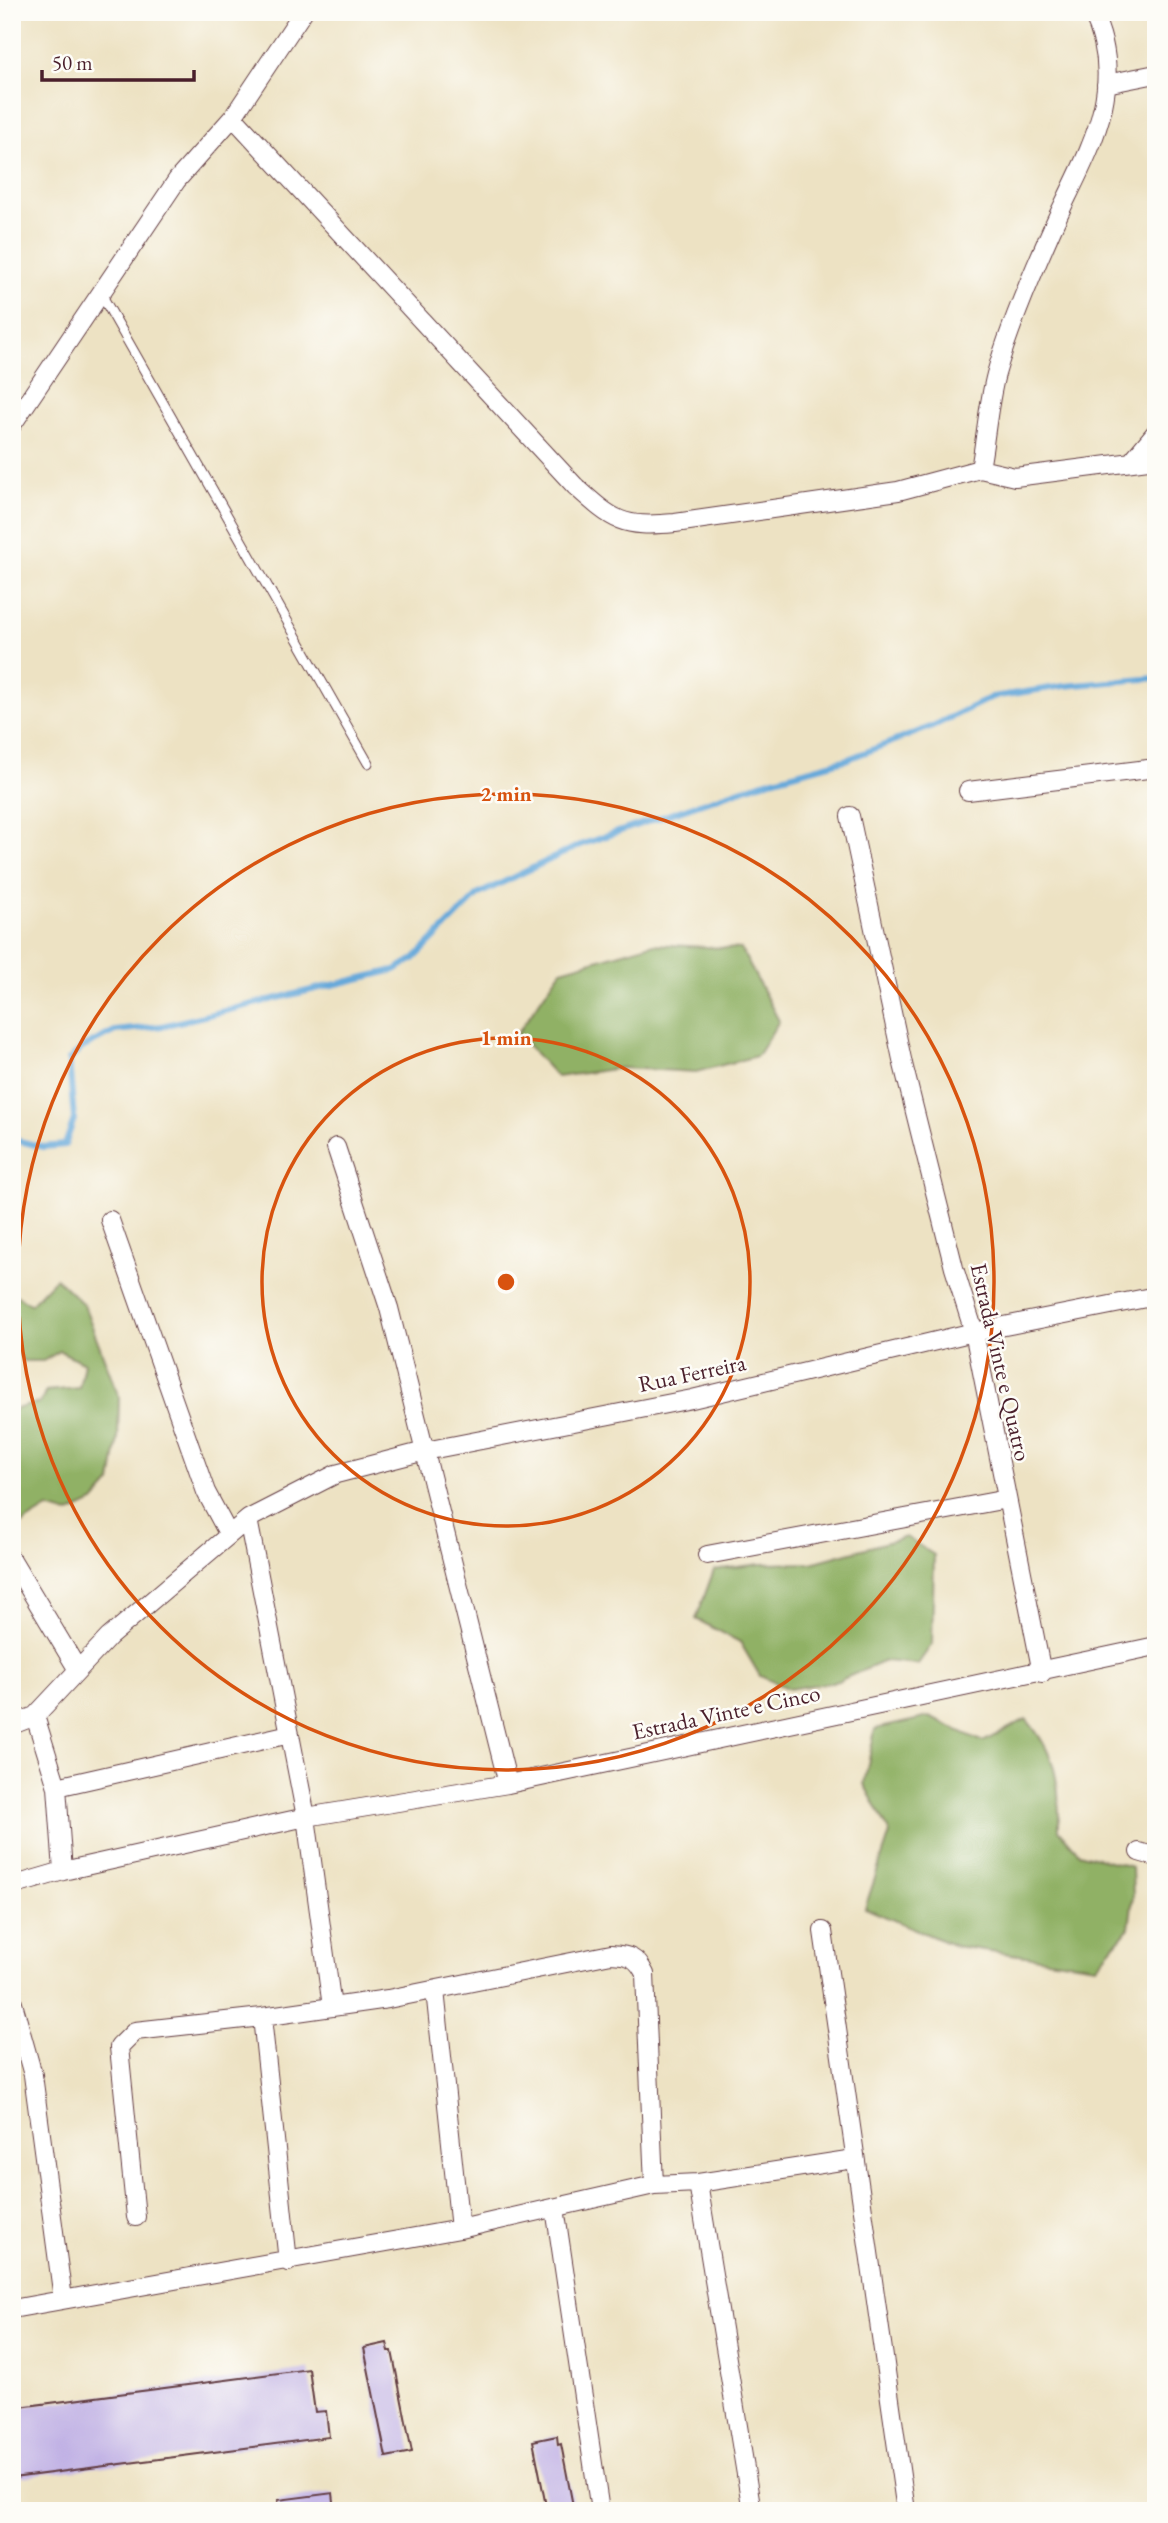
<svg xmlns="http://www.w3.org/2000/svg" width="1168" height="2523" font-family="'EB Garamond',serif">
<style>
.forest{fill:#90b165;stroke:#6d6848;stroke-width:2}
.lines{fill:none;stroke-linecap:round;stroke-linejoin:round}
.stream{stroke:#66a9da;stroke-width:6}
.building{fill:#c1b2e5}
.lane-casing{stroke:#623c42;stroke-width:11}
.street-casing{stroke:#623c42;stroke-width:20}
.lane{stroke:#fff;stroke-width:9}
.street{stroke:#fff;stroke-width:18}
.ring{fill:none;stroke:#d8530f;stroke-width:3.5}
.labels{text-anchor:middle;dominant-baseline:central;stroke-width:5;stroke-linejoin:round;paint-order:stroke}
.street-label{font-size:23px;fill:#4a1f2b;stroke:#fdfcf7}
.centre{fill:#d8530f;stroke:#fdfcf7;stroke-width:3.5}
.ring-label{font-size:21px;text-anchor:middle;font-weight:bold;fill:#d8530f;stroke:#fdfcf7;stroke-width:5;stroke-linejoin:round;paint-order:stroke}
</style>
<rect width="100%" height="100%" fill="#fdfcf7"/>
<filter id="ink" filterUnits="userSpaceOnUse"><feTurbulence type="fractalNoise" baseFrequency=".0143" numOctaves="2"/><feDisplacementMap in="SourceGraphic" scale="14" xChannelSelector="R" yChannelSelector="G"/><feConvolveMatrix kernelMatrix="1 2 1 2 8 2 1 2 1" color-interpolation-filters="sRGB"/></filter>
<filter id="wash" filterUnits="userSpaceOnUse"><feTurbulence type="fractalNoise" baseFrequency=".00686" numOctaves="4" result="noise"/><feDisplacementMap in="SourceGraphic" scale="28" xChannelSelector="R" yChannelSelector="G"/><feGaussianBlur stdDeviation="1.57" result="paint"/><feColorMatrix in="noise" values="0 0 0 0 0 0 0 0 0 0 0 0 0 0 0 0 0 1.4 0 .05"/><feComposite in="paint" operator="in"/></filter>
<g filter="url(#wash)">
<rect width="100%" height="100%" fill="#ede2c3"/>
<!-- forest -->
<path class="forest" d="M652,944L741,949L779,1021L757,1056L696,1072L621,1068L557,1077L517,1034L561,970Z
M56,1278L84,1305L119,1397L118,1438L111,1483L94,1502L68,1514L48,1508L20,1525L12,1518V1410L41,1402L46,1391L79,1388L84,1363L60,1351L43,1361H23L12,1344V1293L31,1304Z
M906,1537L934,1555L932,1644L918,1664L885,1661L838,1681L789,1689L760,1676L740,1642L696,1619L714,1570L760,1564L811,1563Z
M929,1717L983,1742L1026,1719C1058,1756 1059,1783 1059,1830L1079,1853L1132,1867L1133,1897L1129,1928L1096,1966L955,1946L865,1908L890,1833L864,1784L875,1729Z"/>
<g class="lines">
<!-- stream -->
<path class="stream" d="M12,1139L43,1147L65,1145L74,1119L69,1060L82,1048L115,1031L162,1026L395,970L414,959L479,894L580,845L760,783L848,759L933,726L992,697L1064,686L1156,678"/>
</g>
<g id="blocks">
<!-- building -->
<path class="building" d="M387,2343L389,2351H392L412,2452L386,2457L364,2348Z
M309,2369L315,2412L326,2411L329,2437L12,2478V2408Z
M557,2436L558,2445L561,2444L574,2511H547L533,2441Z
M333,2493L335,2511H279L278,2500Z"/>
</g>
</g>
<g filter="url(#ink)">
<use href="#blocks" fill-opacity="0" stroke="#623c42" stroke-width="2"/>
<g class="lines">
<defs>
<path id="lane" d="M101,294L368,763"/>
<path id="street" d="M1106,84L1156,74
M233,117L303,12
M12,425L177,180L233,117L575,486C614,521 621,528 675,523L898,491L980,469C986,437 988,404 996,374C1008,331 1030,279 1048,238C1079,165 1133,94 1092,12
M1131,462L1156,432
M980,469L1015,477L1156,459
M968,791L1156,768
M850,816L903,1064L954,1268L974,1332L1042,1673
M336,1147L389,1308L508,1784
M110,1220L206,1492L229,1535
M248,1519L336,1474L425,1451L692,1399L974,1332L1156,1296
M707,1555L1007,1499
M12,1560L78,1670
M12,1725L35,1716
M57,1787L290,1734
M1139,1852L1156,1857
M12,1886L63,1871
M823,1931L906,2511
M435,1990L460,2229
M12,2000L33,2075L63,2299
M332,2007L306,1817L248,1519L109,1637L35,1716L57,1787L63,1871L306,1817L508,1784L1156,1646
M262,2017L288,2262
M698,2183L752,2511
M555,2208L600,2511
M136,2217L119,2047L135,2031L262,2017L388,1999L611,1954C629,1955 637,1957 645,1974L654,2185
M12,2309L460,2229L654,2185L698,2183L854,2159"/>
</defs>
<!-- lane casing -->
<use href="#lane" class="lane-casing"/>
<!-- street casing -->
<use href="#street" class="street-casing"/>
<!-- lane -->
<use href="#lane" class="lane"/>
<!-- street -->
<use href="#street" class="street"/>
</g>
</g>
<!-- distance rings -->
<g class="ring">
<circle cx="506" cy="1282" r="244"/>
<circle cx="506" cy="1282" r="488"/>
</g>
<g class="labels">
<!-- street labels -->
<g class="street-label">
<text transform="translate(1001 1362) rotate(77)">Estrada Vinte e Quatro</text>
<text transform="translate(692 1373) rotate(-12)">Rua Ferreira</text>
<text transform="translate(726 1712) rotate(-12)">Estrada Vinte e Cinco</text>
</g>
</g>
<circle cx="506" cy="1282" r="10" class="centre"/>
<g class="ring-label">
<text x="506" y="801">2 min</text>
<text x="506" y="1045">1 min</text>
</g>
<!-- margin -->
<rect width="1168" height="2523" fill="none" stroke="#fdfcf7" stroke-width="42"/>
<!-- scale -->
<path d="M42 70v10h152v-10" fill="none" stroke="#4a1f2b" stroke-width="3.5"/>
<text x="52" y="70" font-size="21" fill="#4a1f2b" stroke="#fdfcf7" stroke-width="5" paint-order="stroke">50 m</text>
</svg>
